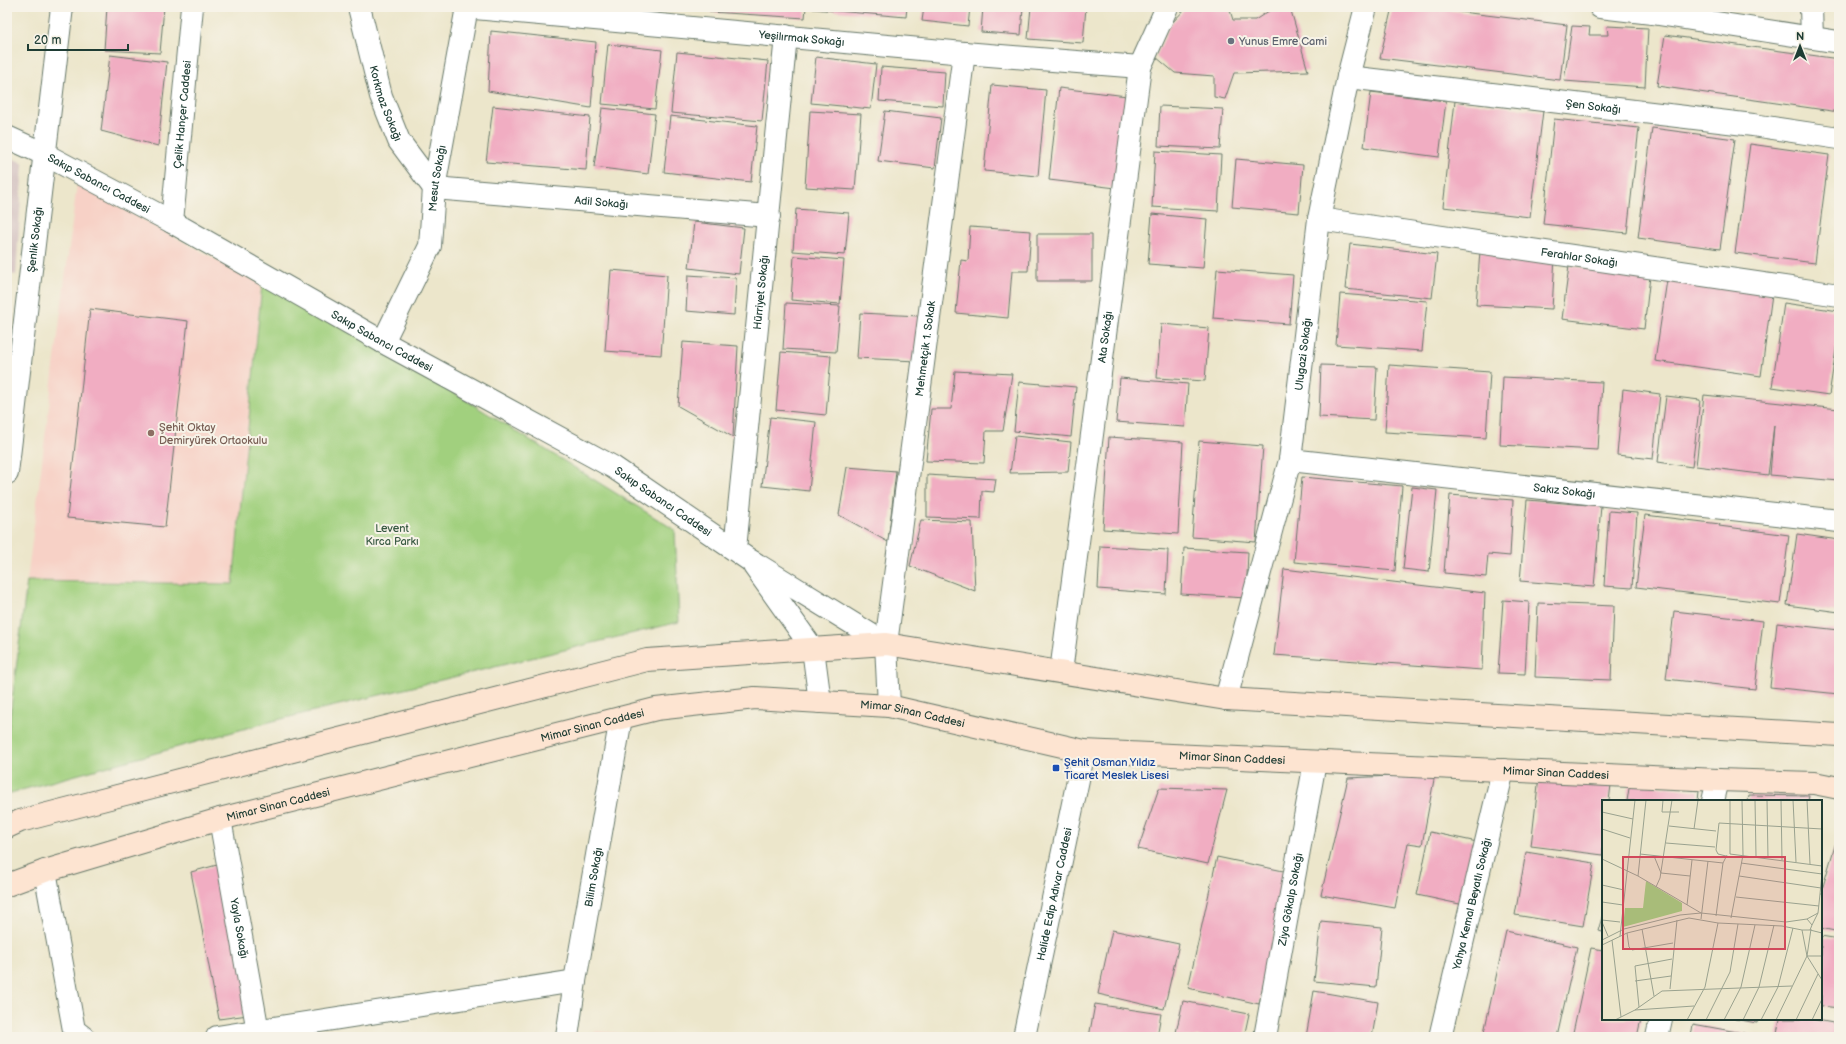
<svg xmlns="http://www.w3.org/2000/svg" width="1846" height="1044" font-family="'Balsamiq Sans',sans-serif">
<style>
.built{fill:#f7d1c6}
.industrial{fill:#d2bfbf}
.green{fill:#a1d07e;stroke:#608659}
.building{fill:#f1adc2}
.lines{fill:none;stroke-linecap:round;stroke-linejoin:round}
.minor-casing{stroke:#677869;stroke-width:24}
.tertiary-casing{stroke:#677869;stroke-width:24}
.secondary-casing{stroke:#677869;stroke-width:24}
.minor{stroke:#fff;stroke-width:22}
.tertiary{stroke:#fff;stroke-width:22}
.secondary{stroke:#fde4d1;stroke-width:22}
.worship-dot{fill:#6b7280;stroke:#f7f3e8;stroke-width:1.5}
.education-dot{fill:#8d6e63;stroke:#f7f3e8;stroke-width:1.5}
.transit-dot{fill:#1a4fb4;stroke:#f7f3e8;stroke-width:1.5}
.labels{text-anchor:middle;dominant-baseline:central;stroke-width:4;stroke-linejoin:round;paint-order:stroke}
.street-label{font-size:11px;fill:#1f3d34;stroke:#f7f3e8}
.worship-label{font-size:11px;fill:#5b616d;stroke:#f7f3e8;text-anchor:start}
.education-label{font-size:11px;fill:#785e54;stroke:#f7f3e8;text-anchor:start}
.park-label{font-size:11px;fill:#395a43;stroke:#f7f3e8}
.transit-label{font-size:11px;fill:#164399;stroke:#f7f3e8;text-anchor:start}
.inset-road{fill:none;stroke:#9aa28f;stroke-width:1}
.view{fill:#d1495b;fill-opacity:0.15;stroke:#d1495b;stroke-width:2}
.inset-edge{fill:none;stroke:#1f3d34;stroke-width:2}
</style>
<rect width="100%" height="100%" fill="#f7f3e8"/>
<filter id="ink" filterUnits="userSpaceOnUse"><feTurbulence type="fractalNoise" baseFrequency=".025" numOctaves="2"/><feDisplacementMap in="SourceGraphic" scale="8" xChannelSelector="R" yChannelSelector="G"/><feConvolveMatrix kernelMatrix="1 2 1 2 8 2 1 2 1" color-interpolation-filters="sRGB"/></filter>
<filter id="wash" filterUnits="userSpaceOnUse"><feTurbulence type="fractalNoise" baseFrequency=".012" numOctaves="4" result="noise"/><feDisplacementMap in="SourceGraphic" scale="16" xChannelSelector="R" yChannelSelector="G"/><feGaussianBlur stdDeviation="0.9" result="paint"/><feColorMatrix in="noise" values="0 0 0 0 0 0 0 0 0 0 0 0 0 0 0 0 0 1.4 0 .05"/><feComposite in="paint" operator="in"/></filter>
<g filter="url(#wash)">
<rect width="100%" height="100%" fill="#ece6cb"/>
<!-- built -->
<path class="built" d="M77,184L261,284L233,584L27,581Z
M595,1031L667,1037H595Z"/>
<!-- industrial -->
<path class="industrial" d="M7,156L23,163L16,275L7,273Z"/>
<!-- green -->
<path class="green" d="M263,274L675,530L679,622L269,722L7,794V741L27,581L233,584Z"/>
<g id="blocks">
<!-- building -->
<path class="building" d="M107,7H164L160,53L104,50Z
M710,7H806L805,18L710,12Z
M814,7H907L906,17L813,9Z
M924,7H970L968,26L922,21Z
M983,7H1023L1021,35L981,32Z
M1031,7H1086L1083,43L1028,39Z
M1187,7H1229L1233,20H1255L1275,7H1290L1308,71L1234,73L1225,99L1214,97V76L1175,73L1156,57L1170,25Z
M1392,7H1421L1567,25L1560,80L1380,58Z
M1572,26L1590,27L1589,35H1608L1607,26L1648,28L1645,87L1564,81Z
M491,31L596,42L591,108L488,91Z
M1665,35L1839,59V112L1657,86Z
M608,44L662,50L655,109L602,104Z
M677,52L768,61L762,121L671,113Z
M110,55L167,62L158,146L101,131Z
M816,57L876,64L871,109L811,103Z
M881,67L945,72L943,106L879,101Z
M992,85L1046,90L1038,176L984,171Z
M1059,88L1127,96L1116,188L1049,180Z
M1371,92L1446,101L1439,157L1364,147Z
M1455,101L1543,111L1530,217L1443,207Z
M493,106L590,117L586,170L486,162Z
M1160,106L1223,109L1220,149L1158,146Z
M602,108L655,114L648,174L594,167Z
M810,111L861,114L855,190L805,187Z
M885,111L941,118L935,168L878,161Z
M670,116L757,126L751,182L664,172Z
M1554,119L1639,128L1627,233L1543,224Z
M1652,128L1735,139L1720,249L1638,238Z
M1750,144L1829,155L1815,263L1735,253Z
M1155,151L1221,155L1218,211L1152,207Z
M1236,159L1303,165L1299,213L1232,207Z
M796,209L849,213L845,255L793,251Z
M1152,214L1207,219L1203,268L1148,264Z
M694,222L744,228L739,274L689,268Z
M970,227L1031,231L1028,271H1012L1008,318L956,313L961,260L968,261Z
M1037,234H1092V281H1037Z
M1838,243H1839V261L1836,260Z
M1350,244L1437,254L1432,298L1345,289Z
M1480,251L1555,256L1552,309L1476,305Z
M794,256L844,260L840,304L791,300Z
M1569,266L1650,276L1644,329L1562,319Z
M1217,269L1293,275L1289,324L1213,318Z
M611,270L667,275L661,355L605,351Z
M688,275L736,278L734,315L686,311Z
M1667,280L1772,294L1761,376L1655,361Z
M1340,294L1427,301L1422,351L1336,345Z
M786,303L840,306L836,352L783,349Z
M1784,303L1839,311V330L1829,395L1772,387Z
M90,309L188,321L165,527L67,518Z
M860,313L919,316L916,361L857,358Z
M1161,324L1209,328L1205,381L1157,378Z
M683,342L738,346L733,437L678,406Z
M781,352L831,356L826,415L776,410Z
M1321,365L1377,367L1374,420L1319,417Z
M1389,365L1490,372L1486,438L1385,432Z
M955,371L1012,374L1003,431H986L984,463L926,461L931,409H951Z
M1503,377L1602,382L1598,450L1500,445Z
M1120,378L1188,384L1185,427L1116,422Z
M1019,382L1076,387L1071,437L1014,431Z
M1623,389L1660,394L1653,459L1617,455Z
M1704,395L1839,409V481L1770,475L1774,425L1768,475L1696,466Z
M1666,396L1700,400L1692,467L1658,462Z
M770,417L816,422L809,491L762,486Z
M1015,436L1071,442L1068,472L1010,473Z
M1109,437L1183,442L1178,534L1103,529Z
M1199,441L1263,446L1256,542L1192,537Z
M847,467L896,471L888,542L839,515Z
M927,475L996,479L994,492L982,491L981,519L927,517Z
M1302,477L1402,486L1395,571L1294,562Z
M1412,487L1437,490L1429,572L1403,569Z
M1450,495L1513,500L1510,556L1488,554L1486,577L1444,573Z
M1527,500L1601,506L1594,587L1520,581Z
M1609,511L1637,513L1632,588L1604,586Z
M1645,515L1720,524L1719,526L1789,535L1780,604L1636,587Z
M921,520L972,522L975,591L910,566Z
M1797,534L1839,540V612L1787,605Z
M1100,546L1168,550L1166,594L1098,589Z
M1184,548L1248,552L1246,598L1181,594Z
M1284,569L1485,593L1482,670L1274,655Z
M1503,600L1529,602L1525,674L1498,673Z
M1538,603L1614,606L1611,680L1535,677Z
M1674,611L1763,621L1755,689L1666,679Z
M1777,623L1839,630V694L1770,687Z
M1435,774L1422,845L1408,843L1395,908L1321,895L1348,778Z
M1539,776L1611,785L1609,801H1603V855L1531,846Z
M1630,782L1699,791L1698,801H1627Z
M1159,788L1227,790L1208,864L1138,849Z
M1749,795L1809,796L1808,801H1748Z
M1430,832L1482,843L1469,906L1417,895Z
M1839,832V932L1821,928V893Z
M1526,852L1594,863L1583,926L1515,915Z
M1217,857L1288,872L1259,1004L1188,988Z
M228,862L255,1014L219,1019L191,872Z
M1603,914V932L1598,931Z
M1321,921L1382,927L1376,987L1314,981Z
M1112,930L1179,944L1164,1009L1098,994Z
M1506,931L1577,947L1557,1037H1483Z
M1821,936L1839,939V1008L1821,1006Z
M1591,948L1603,950V1019H1641L1637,1037H1572Z
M1314,991L1378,1002L1372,1037H1306Z
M1183,1001L1249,1014L1244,1037H1175Z
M1095,1004L1161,1014L1157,1037H1089Z
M1735,1019H1758L1757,1023Z
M1780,1019H1811L1839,1024V1037H1776Z
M1693,1024L1759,1036V1037H1691Z"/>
</g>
</g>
<g filter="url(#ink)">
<use href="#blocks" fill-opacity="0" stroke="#677869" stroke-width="1"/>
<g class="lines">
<defs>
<g id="minor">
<path id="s1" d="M359,7L381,96L399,141L434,188"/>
<path id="s2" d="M464,7L964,53L1140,67"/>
<path d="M1600,7L1652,13L1839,42"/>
<path d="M1811,7L1812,38"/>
<path id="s3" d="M1348,77L1753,125L1839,138"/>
<path id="s4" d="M434,188L769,216"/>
<path id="s5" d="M1319,219L1839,295"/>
<path id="s6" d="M383,342L430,246L434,188L467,7"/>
<path id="s7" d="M1290,460L1839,521"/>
<path id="s8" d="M7,473L62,7"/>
<path id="s9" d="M735,549L786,36"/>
<path id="s10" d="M1061,672L1140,67L1167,7"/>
<path id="s11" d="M1226,699L1290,460L1319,219L1348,77L1366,7"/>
<path id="s12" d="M889,706L886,644L964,53"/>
<path d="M1713,801L1718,780"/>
<path id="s13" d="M220,819L259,1037"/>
<path d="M45,871L74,1030L83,1037"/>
<path d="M217,1037L575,981"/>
<path id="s14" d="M567,1037L575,981L621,718"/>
<path id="s15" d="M1265,1037L1315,762"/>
<path id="s16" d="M1440,1037L1503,770"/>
<path d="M1657,1037L1661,1019"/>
</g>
<g id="tertiary">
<path id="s17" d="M7,137L44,154L172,222L383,342L613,467L748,559L886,644"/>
<path id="s18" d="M172,222L192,7"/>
<path d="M754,566L813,649L820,702"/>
<path id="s19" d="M1024,1037L1084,751"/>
</g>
<g id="secondary">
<path d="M7,827L20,821L647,660L886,644L1226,699L1839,735"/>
<path id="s20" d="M7,885L45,871L220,819L656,709L755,698L889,706L1084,751L1718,780L1814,783L1839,788"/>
</g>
</defs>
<!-- minor casing -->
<use href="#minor" class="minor-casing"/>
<!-- tertiary casing -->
<use href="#tertiary" class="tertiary-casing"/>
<!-- secondary casing -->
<use href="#secondary" class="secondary-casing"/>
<!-- minor -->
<use href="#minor" class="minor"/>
<!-- tertiary -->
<use href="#tertiary" class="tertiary"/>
<!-- secondary -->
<use href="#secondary" class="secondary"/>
</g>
</g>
<!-- markers -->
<circle class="worship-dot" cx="1231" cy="41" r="4"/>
<circle class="education-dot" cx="151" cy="433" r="4"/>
<rect class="transit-dot" x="1052" y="764" width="8" height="8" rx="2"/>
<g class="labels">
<!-- street labels -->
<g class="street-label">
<text stroke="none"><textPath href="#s2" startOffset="339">Yeşilırmak Sokağı</textPath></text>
<text stroke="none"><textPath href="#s1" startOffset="100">Korkmaz Sokağı</textPath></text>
<text stroke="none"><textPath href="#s3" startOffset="247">Şen Sokağı</textPath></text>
<text stroke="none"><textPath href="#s18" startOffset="108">Çelik Hançer Caddesi</textPath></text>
<text stroke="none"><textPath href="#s6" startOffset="175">Mesut Sokağı</textPath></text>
<text stroke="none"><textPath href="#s17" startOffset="103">Sakıp Sabancı Caddesi</textPath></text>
<text stroke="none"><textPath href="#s4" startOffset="168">Adil Sokağı</textPath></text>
<text stroke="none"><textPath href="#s8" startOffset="235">Şenlik Sokağı</textPath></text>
<text stroke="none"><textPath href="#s5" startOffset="263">Ferahlar Sokağı</textPath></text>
<text stroke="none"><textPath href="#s9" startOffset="258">Hürriyet Sokağı</textPath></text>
<text stroke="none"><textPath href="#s10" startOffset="338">Ata Sokağı</textPath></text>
<text stroke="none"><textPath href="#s17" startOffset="427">Sakıp Sabancı Caddesi</textPath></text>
<text stroke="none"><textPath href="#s12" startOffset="360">Mehmetçik 1. Sokak</textPath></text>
<text stroke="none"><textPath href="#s11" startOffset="354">Ulugazi Sokağı</textPath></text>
<text stroke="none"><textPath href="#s7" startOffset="276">Sakız Sokağı</textPath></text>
<text stroke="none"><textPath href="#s17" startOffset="751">Sakıp Sabancı Caddesi</textPath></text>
<text stroke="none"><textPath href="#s20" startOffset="931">Mimar Sinan Caddesi</textPath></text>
<text stroke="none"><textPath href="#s20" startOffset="607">Mimar Sinan Caddesi</textPath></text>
<text stroke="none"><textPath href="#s20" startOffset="1255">Mimar Sinan Caddesi</textPath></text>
<text stroke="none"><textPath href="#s20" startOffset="1579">Mimar Sinan Caddesi</textPath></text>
<text stroke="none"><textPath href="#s20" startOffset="283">Mimar Sinan Caddesi</textPath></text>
<text stroke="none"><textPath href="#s14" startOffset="162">Bilim Sokağı</textPath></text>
<text stroke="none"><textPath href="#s19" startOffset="146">Halide Edip Adıvar Caddesi</textPath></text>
<text stroke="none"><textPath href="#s15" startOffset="140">Ziya Gökalp Sokağı</textPath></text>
<text stroke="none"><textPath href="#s16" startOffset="137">Yahya Kemal Beyatlı Sokağı</textPath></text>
<text stroke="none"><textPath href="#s13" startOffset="111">Yayla Sokağı</textPath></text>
</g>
<!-- worship labels -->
<g class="worship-label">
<text x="1239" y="41">Yunus Emre Cami</text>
</g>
<!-- education labels -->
<g class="education-label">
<text x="159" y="427">Şehit Oktay<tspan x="159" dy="13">Demiryürek Ortaokulu</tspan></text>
</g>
<!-- park labels -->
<g class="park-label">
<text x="392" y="528">Levent<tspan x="392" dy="13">Kırca Parkı</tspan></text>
</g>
<!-- transit labels -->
<g class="transit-label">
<text x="1064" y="762">Şehit Osman Yıldız<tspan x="1064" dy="13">Ticaret Meslek Lisesi</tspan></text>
</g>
</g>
<!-- overview -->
<g transform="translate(1602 800)">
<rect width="220" height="220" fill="#ece6cb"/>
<path d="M44,81L80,103V111L21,127L23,108H41Z" fill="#a1d07e"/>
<path class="inset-road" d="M61,0L60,12H77M153,0L154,56M165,0L166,58M179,0L180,60M191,0L194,62M205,0L208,64M0,12L31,19M67,26L114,31M0,29L28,38M92,29L96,0M64,43L113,47M38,54L121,63M128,54L220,66M128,54V0M52,56L59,73M124,56L116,54L114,50L117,23L220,29M0,59L36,76L99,113M139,63L220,74M59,73L88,76M36,76L44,0M137,76L219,88M0,85L22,90M54,87L58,78L70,0M218,94L220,73M134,97L217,106M0,102L21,105M85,105L90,60M114,116L121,63L125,55M129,118L141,55L140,0M99,119L106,61M205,119L216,113M0,120L18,122M0,122L6,136M210,125L216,113L218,94H220M40,129L52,196M200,130L205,156L220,180M208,130L220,133M25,133L27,147L30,150L71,143M18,136L33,0M0,140L22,129L78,115L99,113L184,122L205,119L210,125L208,130H200L180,126L116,123L87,118L25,133L0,145M10,140L19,217M205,156H220M33,181L69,176M68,189L75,120M37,207L33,166L70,159M33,210L92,206M13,220L33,210L60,191L190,186M85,220L103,187L116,123M104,220L128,172L136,124M122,220L139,187L153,125M141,220L157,187L172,125M159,220L176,187L191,128M174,220L205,156L209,129M194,220L216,174M210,220L220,199"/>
<path class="view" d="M21,57H183V149H21Z"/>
<rect width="220" height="220" class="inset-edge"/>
</g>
<!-- margin -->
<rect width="1846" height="1044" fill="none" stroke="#f7f3e8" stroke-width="24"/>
<!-- north arrow -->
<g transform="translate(1800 46)" stroke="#f7f3e8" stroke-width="3" paint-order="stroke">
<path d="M0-3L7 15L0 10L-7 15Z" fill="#1f3d34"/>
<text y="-6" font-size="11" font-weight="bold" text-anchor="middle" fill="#1f3d34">N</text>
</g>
<!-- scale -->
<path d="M28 44v6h100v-6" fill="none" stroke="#1f3d34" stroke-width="2"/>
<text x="34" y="44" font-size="12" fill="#1f3d34" stroke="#f7f3e8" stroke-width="3" paint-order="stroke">20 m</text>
</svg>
